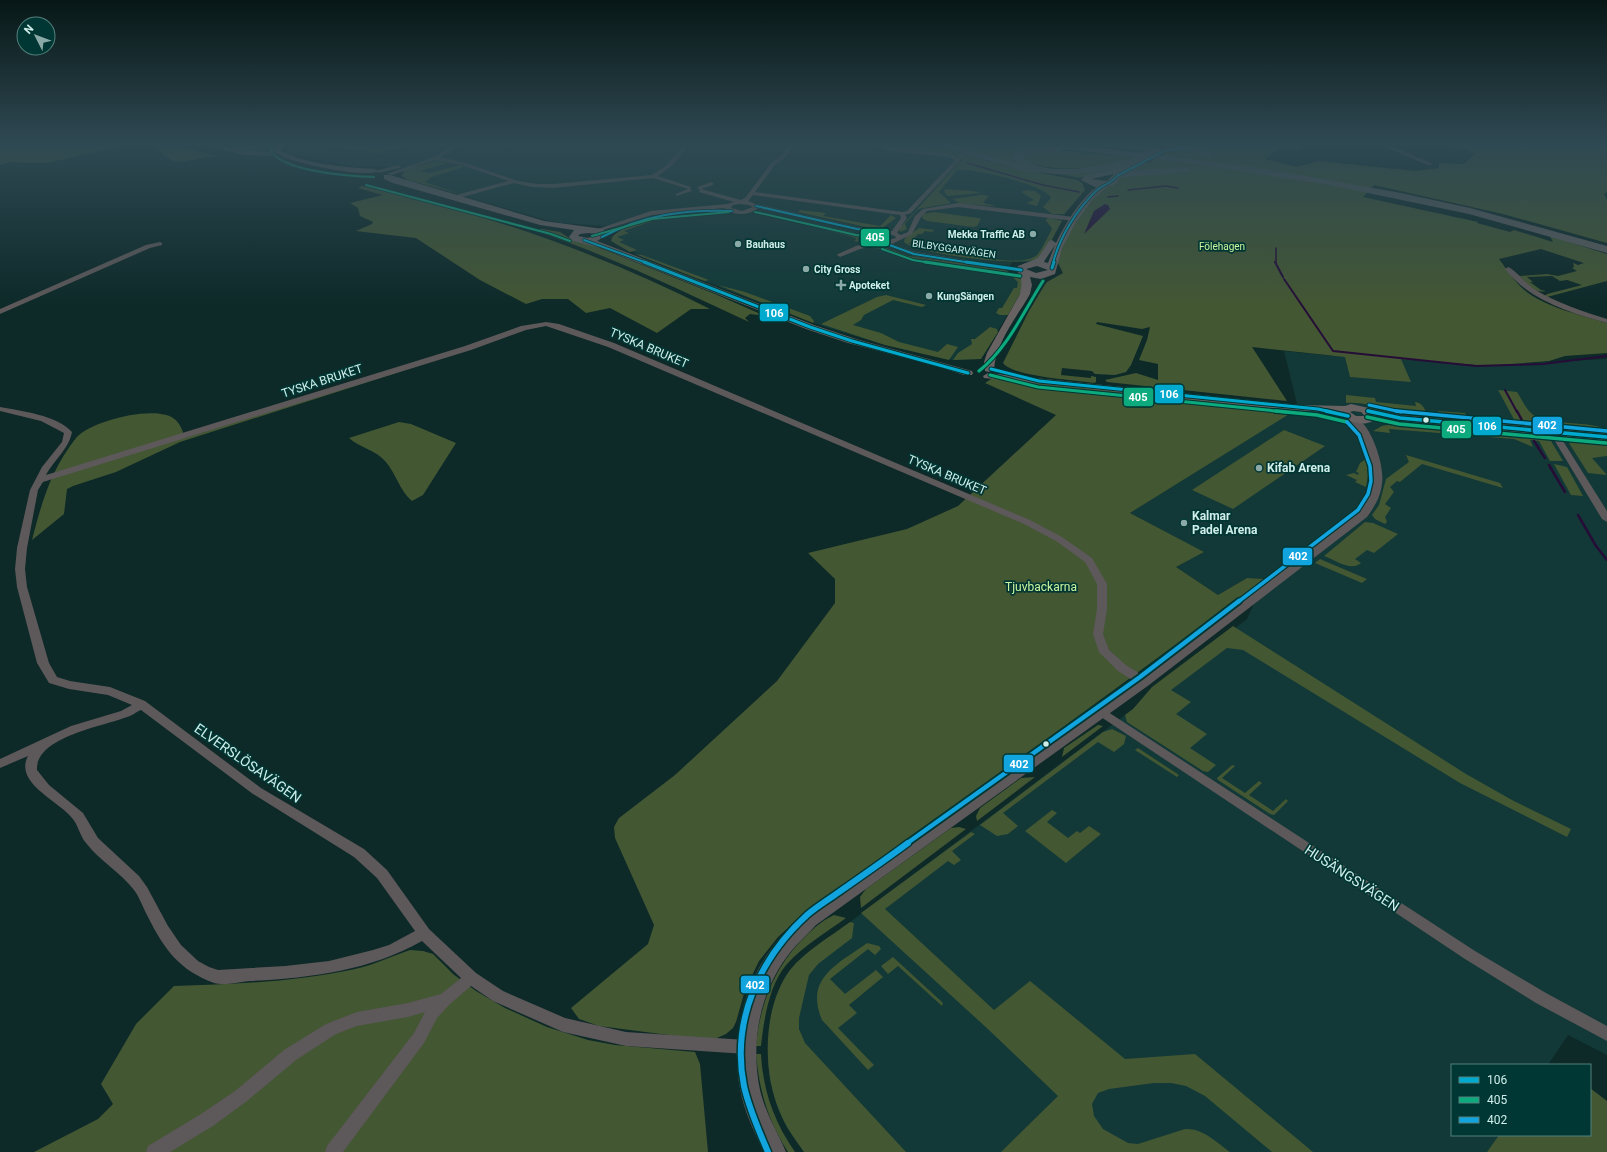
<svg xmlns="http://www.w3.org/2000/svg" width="1607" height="1152" font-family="Roboto,sans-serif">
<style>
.built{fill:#123937}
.green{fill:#435733}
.water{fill:#250d38}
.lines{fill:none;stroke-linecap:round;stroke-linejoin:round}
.stream-far2{stroke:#250d38;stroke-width:1.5}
.stream-far1{stroke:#250d38;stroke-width:2}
.stream{stroke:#250d38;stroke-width:2.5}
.minor{fill:#5d5859;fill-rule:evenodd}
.tertiary{fill:#5d5859;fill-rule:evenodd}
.secondary{fill:#686263;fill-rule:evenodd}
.primary{fill:#625f60;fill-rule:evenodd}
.motorway{fill:#5a5c5d;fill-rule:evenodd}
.primary-bridge{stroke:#625f60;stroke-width:9}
.bus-1-far2-casing{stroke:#003633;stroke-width:3.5}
.bus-1-far1-casing{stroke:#003633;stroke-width:5}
.bus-1-casing{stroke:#003633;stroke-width:6}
.bus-2-far2-casing{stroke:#003633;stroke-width:3.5}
.bus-2-far1-casing{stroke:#003633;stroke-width:5}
.bus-2-casing{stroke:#003633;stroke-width:6}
.bus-3-far3-casing{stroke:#003633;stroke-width:5}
.bus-3-far2-casing{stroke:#003633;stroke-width:6}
.bus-3-far1-casing{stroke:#003633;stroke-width:8}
.bus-3-casing{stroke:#003633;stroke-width:9}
.bus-1-far2{stroke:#00a9ce;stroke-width:2}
.bus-1-far1{stroke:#00a9ce;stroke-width:3}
.bus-1{stroke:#00a9ce;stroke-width:3.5}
.bus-2-far2{stroke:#0daa7e;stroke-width:2}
.bus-2-far1{stroke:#0daa7e;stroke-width:3}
.bus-2{stroke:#0daa7e;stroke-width:3.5}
.bus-3-far3{stroke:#12a4de;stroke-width:3}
.bus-3-far2{stroke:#12a4de;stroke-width:3.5}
.bus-3-far1{stroke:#12a4de;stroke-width:4.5}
.bus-3{stroke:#12a4de;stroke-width:6}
.poi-dot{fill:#8ba9a6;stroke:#003633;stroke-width:1.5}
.bus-dot{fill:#cfeeea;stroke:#003633;stroke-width:1.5}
.labels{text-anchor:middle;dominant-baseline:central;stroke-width:3.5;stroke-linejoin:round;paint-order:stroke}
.far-poi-label{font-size:10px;font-weight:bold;fill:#cfeeea;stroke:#003633;text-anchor:start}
.far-park-label{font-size:10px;fill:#ccf49f;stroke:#003633}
.far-street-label{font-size:10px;fill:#cfeeea;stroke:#003633}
.street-label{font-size:12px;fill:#cfeeea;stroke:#003633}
.poi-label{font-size:12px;font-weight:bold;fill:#cfeeea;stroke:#003633;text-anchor:start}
.park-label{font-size:12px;fill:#ccf49f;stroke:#003633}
.near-street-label{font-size:14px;fill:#cfeeea;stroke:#003633}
.line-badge{stroke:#003633;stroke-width:1.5}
.badge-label{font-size:11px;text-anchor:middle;font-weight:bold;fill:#fff}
</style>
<rect width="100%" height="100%" fill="#0d2928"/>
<!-- built -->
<path class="built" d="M290,145H933L1006,166L1077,180L1082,183L1085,190L1067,212L1043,254L1028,262H1012L1008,271L1021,279V292L981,359L953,360L885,345L822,326L696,278L617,245L611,238L619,231L603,226L561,223L546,220L408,180L402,176L403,170L388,166L357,167L296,155L289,153L286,149Z
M1284,351L1333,356V351L1476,366L1607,359V1055L1568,1035L1548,1065H1452V1135H1499L1487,1152H804L787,1128L778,1109L770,1080L768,1062V1045L772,1013L783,982L790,971L797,962L1125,715L1247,619L1265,579L1247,578L1218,595L1176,567L1203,552L1130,513L1298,408Z"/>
<!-- green -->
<path class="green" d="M0,145H127L47,163L10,162L0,165Z
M155,145H173L221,157C191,153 177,176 155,145Z
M236,145H271C261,156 243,152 230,149Z
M324,145H406L381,154Z
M880,145H933L1006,166L1077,180L1082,183L1085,190L1064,214H1052L1043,207L1051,198C1047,185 971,168 957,170L939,192L951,203L918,209L905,224L907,229L900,232L899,229L962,160L956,156Z
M943,145H1032L1065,148H1053L1015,156L1044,170H1111L1080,178L1020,167Z
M1089,145H1152L1153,146L1148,152Z
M1187,145H1296L1303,148L1299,150L1279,149L1265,159L1297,167L1319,161L1415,171L1439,168V163L1464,164L1475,154L1466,149L1443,145H1607V192L1604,194L1607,200V243L1503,214L1374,185L1363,197L1478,222L1477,223L1510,232L1514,230L1553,242L1550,236L1607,254V281L1547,297L1545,296L1547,294L1582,285L1567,280L1560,281L1552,276L1527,277L1533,282H1530L1541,290L1546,291C1535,294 1526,284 1520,276L1547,274L1558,276L1577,271L1572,268L1574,267L1573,263L1578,265L1584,263L1541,249L1499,259C1506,268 1512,278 1520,286C1540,306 1581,315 1607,323V353L1565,356L1549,361L1489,366L1401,359L1411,382L1350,377L1345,357L1252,347L1287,401L1107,382L1105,380L1136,373L1158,380V364L1139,360L1147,340L1150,327L1142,329L1097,322L1096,324L1143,336L1131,365L1126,372L1115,375L1095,374L1092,371L1062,368L1061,375L1091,378V376L1096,377V382L1094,383C1074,380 1014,377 1003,363L1029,311L1044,286L1047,282L1063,273L1057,261C1063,242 1086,199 1104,188C1107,186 1112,186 1116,184L1118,179L1167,152Z
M1055,150L1139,157L1133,160C1091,167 1067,174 1025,162L1022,156L1028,152Z
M436,161L448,163L420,171L429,173L460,165L464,167L432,177L425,182L460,194L408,180L402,176L404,170Z
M363,186C484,213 600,253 710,309H691L657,333L610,308L586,313L568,299H542L526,304L480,280L416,238L356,231L372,224L373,222L360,216L358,208L350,203L383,195L358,188Z
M945,189L973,191L981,193L948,196L944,192Z
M1026,190L1035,191L1041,196L1037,206L1026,203L1034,200L1021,192Z
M980,194L989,196L983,203L997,206L961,204L952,199L981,195Z
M800,210L826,213L823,216L880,226L891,215L896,218L884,227L875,229L798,212Z
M934,212L978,218L981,219L977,226L973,227L927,221L922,218L923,214Z
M666,216L624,231L629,233L617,237L624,240L619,242L637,250L630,252L611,241L613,236C626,226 649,214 666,216Z
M788,218L852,232L858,235V241L861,242L854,241L857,239L853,237L785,219Z
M1050,218L1062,221C1056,231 1047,252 1039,258C1024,268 916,254 904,242L905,238L919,228L934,230L932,232L925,231L922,234H918L909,244L926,250L1001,260C1011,261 1031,262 1038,254C1043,247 1047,238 1051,231L1052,228L1046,221V219Z
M542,229L560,232L574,241L595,246L715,294L765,316L750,314L745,318L749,322C678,289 608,255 533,230Z
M868,247H884L908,256L1002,269C1010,271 1016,279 1025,280L1021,292L1008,315H1000L996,313L999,308H1002L1014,288H1017L1018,282L1007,272L945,266L941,262L906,257L883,249Z
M635,254L642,255L709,280L705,281L696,278Z
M718,285L745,292L810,316L814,321L813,323Z
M886,295L926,305L922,307L893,300L864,315L861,320L853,325L881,333L899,342L938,352L947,344L958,347L949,360L885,345L821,324L877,297Z
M990,327L997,329L998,332L981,359L953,360L958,353L972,344L971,339H975Z
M431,360L434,361L180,442L116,472L73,486L67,489L64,514L32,540C42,501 51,470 76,438C90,421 154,405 173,418C180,422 183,432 185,438Z
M994,377L1299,408L1130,513L1204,552L1176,567L1218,595L1247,578L1265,579L964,800L802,915L778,937L759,961L745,990L736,1022L733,1028L726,1034L717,1038H692L599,1026L579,1019L571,1008L648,944L654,925L615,838L614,827L619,818L675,775L777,681L835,603V579L808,553L907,529L958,506L1056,415L985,383Z
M1498,390L1517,392C1521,398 1525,407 1530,412C1545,428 1595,419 1607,431L1516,423Z
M1346,395L1375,398L1376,402L1416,406L1415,402C1423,403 1424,408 1427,414C1401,417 1369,400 1346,403Z
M1438,411L1465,413L1467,417L1504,421L1503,422L1440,416Z
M399,422L411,424L456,443L423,495L412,501C400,491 396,474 386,462C376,450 360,448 349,438Z
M1405,422L1538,435L1551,441L1563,461H1550L1539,441L1530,440L1533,447L1514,439L1389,429L1390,433L1373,431L1382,426Z
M1284,430L1325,446L1233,509L1192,490Z
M1575,439L1607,442V456L1592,458L1607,475L1588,473L1569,443L1570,440Z
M1406,455L1500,483L1503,488L1422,464L1400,482L1397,481L1390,487L1394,492L1385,504L1391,508L1385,517L1387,522L1385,524L1375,519L1372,515L1379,505L1386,479L1409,462Z
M1366,459L1368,475L1366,487L1355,482L1357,480L1346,475L1354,473L1358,475L1359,473L1356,472L1360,463Z
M1554,464L1567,467L1583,496L1571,495Z
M1365,522L1373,523L1398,534L1374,553L1367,550L1355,559L1361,563C1351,572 1335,560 1324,556Z
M1320,559L1367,579L1362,583L1315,563Z
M1233,626L1466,774L1512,800L1571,829L1567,837L1460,783L1243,650L1227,648L1171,690L1191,702L1176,714L1207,734L1190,748L1216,765L1208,772L1203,771L1127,722L1125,715L1133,709L1152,687Z
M1098,725L1103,726L1062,757L1064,748Z
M1112,729L1126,736L1124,744L1114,752L1098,742L1003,813L1018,826L1008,834L997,836L980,825L1103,732Z
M1138,748L1179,775L1177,777L1135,750Z
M1233,765L1235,766L1222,778L1245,793L1259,781L1262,783L1249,795L1273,811L1286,799L1288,801L1274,815L1270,814L1218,780L1217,778L1231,766Z
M1035,777L977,821L976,816L980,808L1021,778Z
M1052,810L1057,813L1047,822L1068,838L1077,831L1080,833L1089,826L1101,834L1066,863L1025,831Z
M959,827L966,829L861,908L860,897L866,889L951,828Z
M971,832L975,834L952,851L961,860L954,865L948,861L885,909L994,1010L1030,981L1125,1059L1195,1054L1313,1152H1272L1205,1096L1186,1086L1171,1083H1154L1109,1089L1098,1093L1092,1104L1094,1116L1103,1129L1128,1143L1138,1144L1185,1129C1203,1128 1216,1142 1230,1152H1001L1058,1096L990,1031L861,913Z
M834,915L846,918C827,932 803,946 787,964C769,985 764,1019 761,1046H756C760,1002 776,963 809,933C816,926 825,919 834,915Z
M850,922L854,923L852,938L818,964L809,975L799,1018V1029L805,1043L906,1152H804C795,1139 785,1126 779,1110C762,1070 763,1006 790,970C804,952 831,936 850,922Z
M867,943L879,946L881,949L875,955L868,949L830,979L845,994L876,970L883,977L849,1005L857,1013L838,1028L874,1065L868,1070L822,1020C804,978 838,964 867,943Z
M410,950L423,951L433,954L453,974L476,991L505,1008L547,1027L588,1040L615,1045L695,1052L700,1064L708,1152H34L98,1119L113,1104L101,1084L136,1024L174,986C235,984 296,982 355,969C374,965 392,956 410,950Z
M893,957L943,1003L942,1006L898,966L888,974L881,966Z
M756,1054H761C763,1091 774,1122 795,1152H788C768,1121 759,1090 756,1054Z
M1590,1088L1607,1101V1152H1487L1499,1135H1590Z"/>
<!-- water -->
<path class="water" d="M1105,204L1108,205L1110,209L1084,234L1094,211Z"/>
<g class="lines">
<!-- stream-far2 -->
<path class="stream-far2" d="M967,163L1043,185L1079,192
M1128,190L1166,186L1178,188
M1108,197L1118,196
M1276,263V248"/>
<!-- stream-far1 -->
<path class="stream-far1" d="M1275,262L1283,277
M1284,279L1333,351L1476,366L1543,364L1607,356
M1505,390L1517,412"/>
<!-- stream -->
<path class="stream" d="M1517,411L1524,424
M1534,441L1545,458
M1549,465L1565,492
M1578,515L1596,546L1607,560"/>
<!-- minor -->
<path class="minor" d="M204,145H214L244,151L272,152L275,154L272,156L244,155Z
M455,145H461L440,157L466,163L518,181L537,184H553L652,175L666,166L684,145H689L674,164L658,176L691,187L690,189L692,191L676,196V194L688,189L653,178L553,188L532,187L514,183L455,199L453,198V196L508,181L462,165L435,160L392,175L387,174L429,159Z
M788,145H793L787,156L775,165L755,192L902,212L907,211L955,160L949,157L889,151L875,145L950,154L960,159V161L911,213L905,215L907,218L897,233L901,235L908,232L915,216L923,209L958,203L1074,217L1077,219L1074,221L958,207L927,211L921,217L912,234L892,244L915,252L1023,269L1024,270L1021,272L914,256L882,244L860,249L840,257L837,255L838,254L856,246L873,242L867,238L868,235L872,233L758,208C749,216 733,216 724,208L652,215L600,231L595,230L651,211L727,204L734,202L699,192L700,190L697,188L698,187L711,182L713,183V185L701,189L741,200L746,197L771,163L783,154ZM753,195L900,215L901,218L892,231L857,227L756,204L748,201ZM740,204L749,205L753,207L742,211L731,208L733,205ZM888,234L895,236L896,238L884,241L873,237L877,235Z
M1381,145H1388L1433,164L1428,165Z
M398,165L401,167L400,168L378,173L375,171Z
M160,242L162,243V245L150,248L0,314V309L146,245Z
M1508,267C1516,270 1525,283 1534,289C1557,303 1582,311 1607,319V323C1570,313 1529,300 1505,269Z
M546,322L559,324L614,343L1030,520L1062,537L1092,558L1107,584V609L1103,634L1109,650L1126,665L1148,679L1150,682L1148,685H1140L1118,671L1099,652L1093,634L1097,609V584L1085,562L1056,541L1024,524L608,347L546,326L526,330L471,350L43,482L38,490L27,548L25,569L27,587L49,663L57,677L70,681L110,687L145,701L261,788L364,849L387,870L429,929L476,973L503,991L565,1018L626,1032L746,1040L751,1042L754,1047L751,1052L746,1054L626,1046L563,1032L493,1001L471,986L450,1004L437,1018L424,1043L343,1152H325L327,1146L414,1033L425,1012L408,1017L357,1026L336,1034L296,1060L247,1101L213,1126L170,1152H146L148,1146L201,1114L235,1091L284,1050L326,1024L357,1012L408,1003L441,994L461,978L422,941C369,971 310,978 250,981C240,982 224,986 214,983C179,970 164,949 148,917C143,908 140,898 134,890C120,872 100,861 86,843C81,837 79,829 75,822C63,802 13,785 28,756L0,768V759L71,726L121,711L132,705L108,695L69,689L49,683L37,663L17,587L15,569L17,548L30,490L42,467L62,442L64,433L41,421L0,411V407C21,411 57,415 72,432C69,449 54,460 46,475L465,346L521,326ZM141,710L253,794L354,857L377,878L415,931L389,945L373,950L329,961L285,966L218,970L209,967L198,961L181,945L168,926L147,887L139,876L98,838L83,813L49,785L37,770C35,737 104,726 127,717C132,716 136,712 141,710Z
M1554,430L1558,433L1607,511V522L1602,519L1550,433Z
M1102,708L1475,951L1546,993L1607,1026V1041L1536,1003L1465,959L1098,715L1096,712L1098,709Z"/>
<!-- tertiary -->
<path class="tertiary" d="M1351,415C1370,419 1385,465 1382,483C1381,496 1375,506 1367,517L1149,685L816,925C809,933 800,941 793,949C760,988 750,1041 760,1090C765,1112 777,1131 786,1152H764C754,1132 744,1111 740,1089C730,1036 744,979 780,938C787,930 796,922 804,915L1139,679L1358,512L1368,496L1371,481L1370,465L1359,433L1346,418Z"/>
<!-- secondary -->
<path class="secondary" d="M277,145H284L281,151C308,165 344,167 374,169L378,171C368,179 280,162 273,150Z
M384,175H390L544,221L603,229L607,235L597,241L814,325L856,339L972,371L973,373L972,375H964L933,365L848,343L806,329L601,248L573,241L569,237L574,230L540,225L393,183L384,179ZM588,233L598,234L588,238L578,236L580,234Z
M1103,183L1110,185L1093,199L1076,222L1062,248L1055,274L1041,279L1030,277L1032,285L1030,294C1017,317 996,342 994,369L989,372L985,371L984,362L987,353L1020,294C1022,285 1023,277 1016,270L1018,266L1038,258L1049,241L1052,240L1056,243C1067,221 1082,195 1103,183ZM1055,245L1048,263L1044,262L1045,260ZM1037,266L1048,270L1036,273L1026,269Z
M988,373L1299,405L1345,406L1351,404L1400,415L1607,433V441L1400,421L1377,416C1370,430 1345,422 1338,412L1299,411L984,378L983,376ZM1353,411L1361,412L1365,416H1356L1350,412Z"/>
<!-- primary -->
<path class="primary" d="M1178,145H1186L1184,150L1164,153L1160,151Z
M1134,159L1138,161L1130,166L1143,161L1147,163L1120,178L1116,184L1112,186L1095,187L1081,180L1086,175L1108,171ZM1114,174L1107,181L1091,179Z"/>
<!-- motorway -->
<path class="motorway" d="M935,145H950L1019,164L1013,158L1018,152L1031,147L1044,145H1077L1260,168L1401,193L1470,208L1607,246V253L1469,214L1330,185L1189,163L1064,149C1054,157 1035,146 1023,158C1047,179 1105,165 1134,158L1139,161C1129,171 1071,175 1056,174C1047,174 1039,171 1031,173Z
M1179,145H1190L1214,154L1209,157L1206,156L1180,148Z
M1186,167L1191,170L1189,172L1121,177L1116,174L1121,171Z"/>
<!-- primary-bridge -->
<path class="primary-bridge" d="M1134,161L1156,150"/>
<defs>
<path id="bus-1-far2" d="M756,206L857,229L879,232
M602,237C644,215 685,209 732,211
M584,240L647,263
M884,243L914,254L972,263
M1053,263C1060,236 1077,209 1097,190C1104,184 1111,184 1117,176L1164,151L1181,148L1182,145"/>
<path id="bus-1-far1" d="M644,262L810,327L852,341L968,373
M966,262L1021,270
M1052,268L1054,262
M991,369L1039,381L1318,409L1331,412
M1368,411L1372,412"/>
<path id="bus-1" d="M1326,411L1348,416
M1368,411L1400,418L1607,437"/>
<path id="bus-2-far2" d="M273,145L271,151C284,172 350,176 374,177
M366,185L551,234L570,241
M755,212L856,235L878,238
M592,236L652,219L729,212
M882,249L913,260L931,263"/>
<path id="bus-2-far1" d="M925,262L1020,276
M979,371C1007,349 1024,311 1043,281
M990,375L1038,387L1286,412"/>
<path id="bus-2" d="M1276,411L1317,415L1347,422
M1367,417L1399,424L1606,443"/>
<path id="bus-3-far3" d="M1369,405L1401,412"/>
<path id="bus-3-far2" d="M1396,411L1607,431
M1238,602L1358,510L1368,494L1371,481L1370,466L1359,435L1347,422"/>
<path id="bus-3-far1" d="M906,844L1140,677L1239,601"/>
<path id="bus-3" d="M768,1152C759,1131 749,1109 744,1086C731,1021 759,959 807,915C816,907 828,900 839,892C862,876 885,860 908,843"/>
</defs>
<!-- bus-1-far2 casing -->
<use href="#bus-1-far2" class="bus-1-far2-casing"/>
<!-- bus-1-far1 casing -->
<use href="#bus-1-far1" class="bus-1-far1-casing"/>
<!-- bus-1 casing -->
<use href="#bus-1" class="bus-1-casing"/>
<!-- bus-2-far2 casing -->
<use href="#bus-2-far2" class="bus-2-far2-casing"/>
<!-- bus-2-far1 casing -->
<use href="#bus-2-far1" class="bus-2-far1-casing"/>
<!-- bus-2 casing -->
<use href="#bus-2" class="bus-2-casing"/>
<!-- bus-3-far3 casing -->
<use href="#bus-3-far3" class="bus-3-far3-casing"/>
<!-- bus-3-far2 casing -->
<use href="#bus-3-far2" class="bus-3-far2-casing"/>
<!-- bus-3-far1 casing -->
<use href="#bus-3-far1" class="bus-3-far1-casing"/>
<!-- bus-3 casing -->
<use href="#bus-3" class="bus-3-casing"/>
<!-- bus-1-far2 -->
<use href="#bus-1-far2" class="bus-1-far2"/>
<!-- bus-1-far1 -->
<use href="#bus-1-far1" class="bus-1-far1"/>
<!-- bus-1 -->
<use href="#bus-1" class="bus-1"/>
<!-- bus-2-far2 -->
<use href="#bus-2-far2" class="bus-2-far2"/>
<!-- bus-2-far1 -->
<use href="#bus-2-far1" class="bus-2-far1"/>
<!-- bus-2 -->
<use href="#bus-2" class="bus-2"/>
<!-- bus-3-far3 -->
<use href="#bus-3-far3" class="bus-3-far3"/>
<!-- bus-3-far2 -->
<use href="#bus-3-far2" class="bus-3-far2"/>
<!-- bus-3-far1 -->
<use href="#bus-3-far1" class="bus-3-far1"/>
<!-- bus-3 -->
<use href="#bus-3" class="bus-3"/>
</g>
<!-- sky -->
<linearGradient id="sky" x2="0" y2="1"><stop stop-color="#071716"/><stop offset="0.47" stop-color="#2f4953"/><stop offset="1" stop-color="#2f4953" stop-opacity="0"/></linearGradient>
<rect width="1607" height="306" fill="url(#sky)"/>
<!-- markers -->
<g class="poi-dot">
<circle cx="1033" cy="234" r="4"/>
<circle cx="738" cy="244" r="4"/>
<circle cx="806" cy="269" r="4"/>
<path d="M839 279h4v4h4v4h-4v4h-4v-4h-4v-4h4z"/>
<circle cx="929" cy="296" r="4"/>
<circle cx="1259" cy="468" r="4"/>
<circle cx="1184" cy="523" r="4"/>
</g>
<g class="bus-dot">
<circle cx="1426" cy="420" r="3.5"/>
<circle cx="1046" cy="744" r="3.5"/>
</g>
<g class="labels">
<!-- far-poi labels -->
<g class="far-poi-label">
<text x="1025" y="234" text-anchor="end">Mekka Traffic AB</text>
<text x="746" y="244">Bauhaus</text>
<text x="814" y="269">City Gross</text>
<text x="849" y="285">Apoteket</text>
<text x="937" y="296">KungSängen</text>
</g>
<!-- far-park labels -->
<g class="far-park-label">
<text x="1222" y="246">Fölehagen</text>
</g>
<!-- far-street labels -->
<g class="far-street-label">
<text transform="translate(954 249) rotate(8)">BILBYGGARVÄGEN</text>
</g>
<!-- street labels -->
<g class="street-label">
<text transform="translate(649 348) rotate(23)">TYSKA BRUKET</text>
<text transform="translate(322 381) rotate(-18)">TYSKA BRUKET</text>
<text transform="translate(947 475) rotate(23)">TYSKA BRUKET</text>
</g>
<!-- poi labels -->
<g class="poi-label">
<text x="1267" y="468">Kifab Arena</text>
<text x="1192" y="516">Kalmar<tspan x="1192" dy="14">Padel Arena</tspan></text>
</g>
<!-- park labels -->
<g class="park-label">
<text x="1041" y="587">Tjuvbackarna</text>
</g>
<!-- near-street labels -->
<g class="near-street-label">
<text transform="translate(248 763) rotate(35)">ELVERSLÖSAVÄGEN</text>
<text transform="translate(1352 878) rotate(33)">HUSÄNGSVÄGEN</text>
</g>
</g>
<g class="line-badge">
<rect x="860" y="228" width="30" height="19" rx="4" fill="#0daa7e"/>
<rect x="759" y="303" width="30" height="19" rx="4" fill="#00a9ce"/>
<rect x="1154" y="384" width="30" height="20" rx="4" fill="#00a9ce"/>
<rect x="1123" y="387" width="31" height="20" rx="4" fill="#0daa7e"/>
<rect x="1532" y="416" width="31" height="19" rx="4" fill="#12a4de"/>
<rect x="1472" y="416" width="30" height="20" rx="4" fill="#00a9ce"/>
<rect x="1441" y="420" width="31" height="19" rx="4" fill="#0daa7e"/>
<rect x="1282" y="547" width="31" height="19" rx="4" fill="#12a4de"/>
<rect x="1003" y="754" width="31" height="19" rx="4" fill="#12a4de"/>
<rect x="740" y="975" width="30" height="19" rx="4" fill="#12a4de"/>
</g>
<g class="badge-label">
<text x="875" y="241">405</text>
<text x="774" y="317">106</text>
<text x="1169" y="398">106</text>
<text x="1138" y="401">405</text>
<text x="1547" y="429">402</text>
<text x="1487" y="430">106</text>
<text x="1456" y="433">405</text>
<text x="1298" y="560">402</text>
<text x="1019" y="768">402</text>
<text x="755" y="989">402</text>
</g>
<!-- legend -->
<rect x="1451" y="1064" width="140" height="72" fill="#003633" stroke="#53807c"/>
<rect x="1459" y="1077" width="20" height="6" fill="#00a9ce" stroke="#53807c"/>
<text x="1487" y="1084" font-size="12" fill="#cfeeea">106</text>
<rect x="1459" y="1097" width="20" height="6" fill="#0daa7e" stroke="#53807c"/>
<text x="1487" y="1104" font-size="12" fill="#cfeeea">405</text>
<rect x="1459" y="1117" width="20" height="6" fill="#12a4de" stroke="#53807c"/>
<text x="1487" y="1124" font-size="12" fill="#cfeeea">402</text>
<!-- north arrow -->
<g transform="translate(36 36) rotate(312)"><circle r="19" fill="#003633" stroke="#53807c"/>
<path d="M0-3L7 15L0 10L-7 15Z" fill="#8ba9a6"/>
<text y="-6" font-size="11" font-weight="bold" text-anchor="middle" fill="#cfeeea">N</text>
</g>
</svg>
